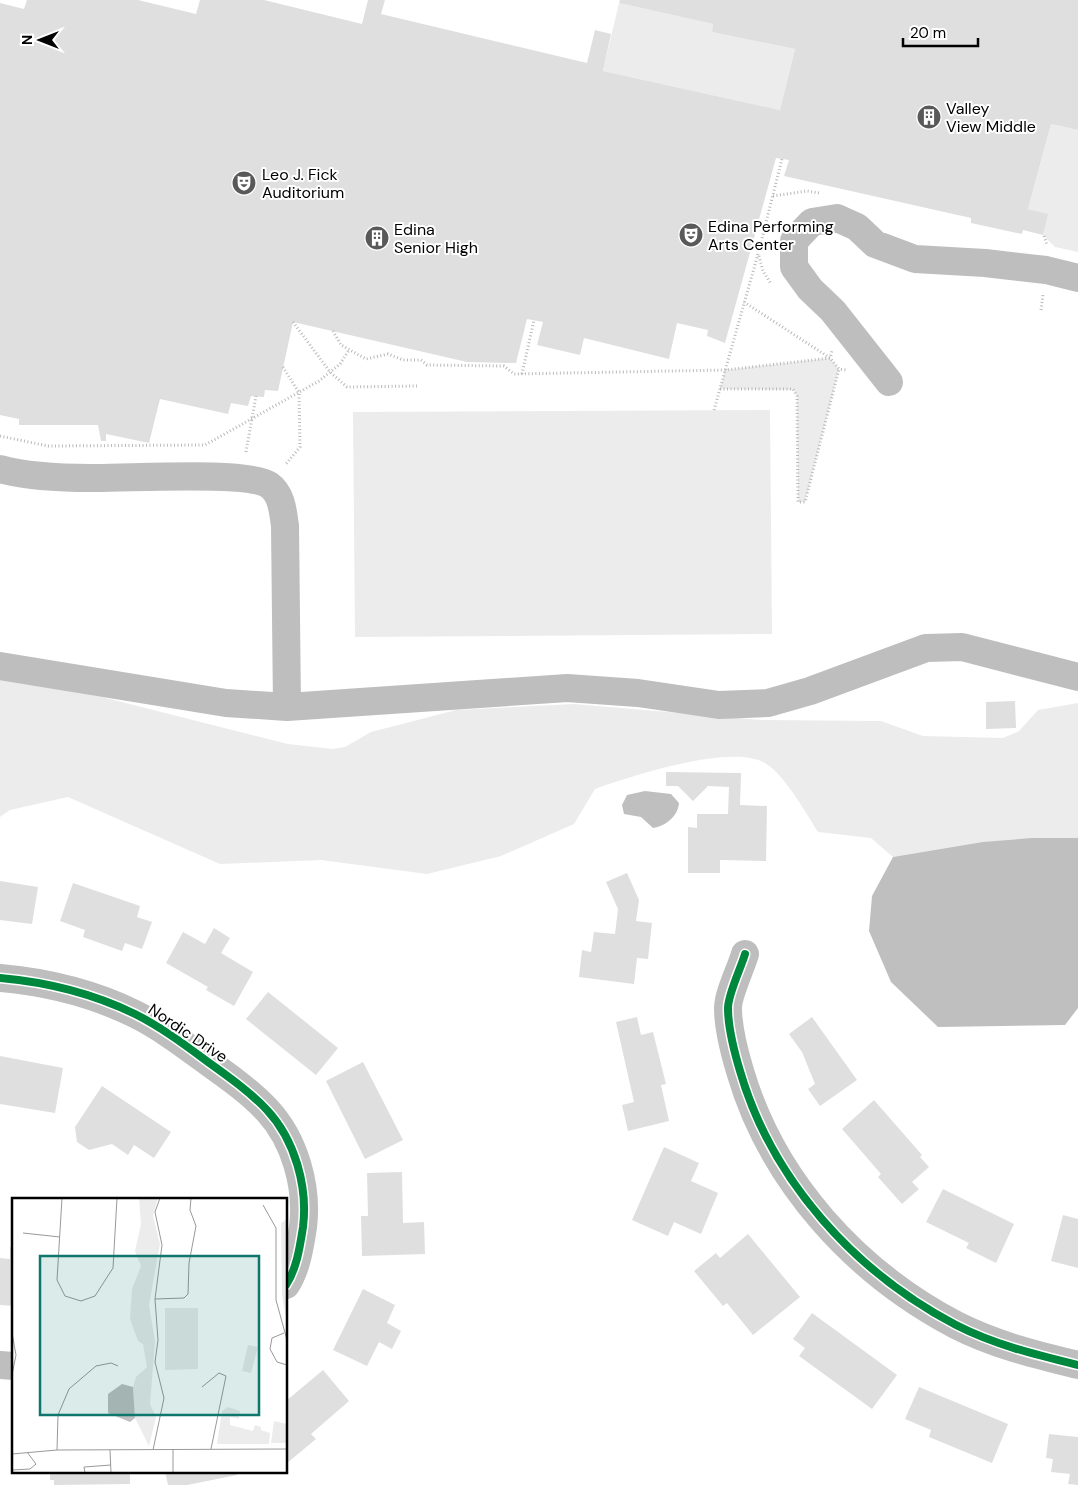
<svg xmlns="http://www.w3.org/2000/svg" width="1078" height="1485" font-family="'DM Sans',sans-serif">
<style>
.green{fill:#ececec}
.water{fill:#bfbfbf}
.building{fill:#dfdfdf}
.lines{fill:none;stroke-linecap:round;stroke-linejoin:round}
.path{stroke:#b9b9b9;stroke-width:3;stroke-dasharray:1 2.5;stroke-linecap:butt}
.minor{stroke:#bebebe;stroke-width:28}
.cycleway-casing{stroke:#fff;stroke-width:11}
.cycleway{stroke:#00873e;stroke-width:8}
.labels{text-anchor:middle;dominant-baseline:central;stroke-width:4;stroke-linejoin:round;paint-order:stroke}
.poi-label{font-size:16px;fill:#000;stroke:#fff;text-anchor:start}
.street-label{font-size:16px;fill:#000;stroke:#fff}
.inset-road{fill:none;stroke:#999;stroke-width:1}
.view{fill:#0f766e;fill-opacity:0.15;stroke:#0f766e;stroke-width:2.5}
.inset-edge{fill:none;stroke:#000;stroke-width:2.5}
</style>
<rect width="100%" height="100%" fill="#fff"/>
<!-- green -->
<path class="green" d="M619,3L713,24L712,32L795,49L780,110L603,71Z
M1051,124L1078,130V252L1055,247L1043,235L1047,214L1028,209Z
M830,358L839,369L805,502H798L797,396L793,390L720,389L725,370Z
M770,410L772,634L355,637L353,412Z
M0,678L102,697L288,744L332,749L345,747L371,732L456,710L574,704L761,720L881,721L923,736L1003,738L1019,731L1038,710L1078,703V838C1015,838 955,847 893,857L871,838L818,832C806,813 784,774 765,763C731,743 632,776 595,789L574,824L501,856L427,874L321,860L220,864L68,797L10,810L0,817Z"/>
<!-- water -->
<path class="water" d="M645,791L671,794L679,803C678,817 665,826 653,828L641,817L624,814L622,805L627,795Z
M1032,838H1078V1008L1065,1025L938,1027L891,982L869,931L872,896L893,857L983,842Z"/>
<!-- building -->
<path class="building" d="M27,0H138L196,14L200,0H264L362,24L368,0H385L381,14L587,63L595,30L611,34L603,71L780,110L795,49L712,32L713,24L619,3L620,0H1078V130L1051,124L1028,209L1048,214L1043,235L1023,230L1022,234L971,223V218L784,176L789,160L776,158L725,343L707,336L708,330L677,323L669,359L584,338L580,355L537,345L543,322L527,319L516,363L467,362L293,322L278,391L265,390L264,397L251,396L248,406L231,403L228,414L160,399L149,443L106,434V441H101L98,425H19V419L0,415V3L24,9Z
M1015,701L1016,728L986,729V702Z
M666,772L741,773L740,805L767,806L766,861L720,860V873H688V827L697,828V814H728L729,787L708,786L693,801L678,786H666Z
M627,873L639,900L636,921L652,923L648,959L637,958L634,984L579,977L582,950L591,952L594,932L615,934L618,909L606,882Z
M0,881L38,887L32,924L0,920Z
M73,883L140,906L137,917L152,922L142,949L125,943L122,951L83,937L85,930L60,921Z
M214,928L230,938L221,953L253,972L234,1006L206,990L208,987L166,963L183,932L205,944Z
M268,992L338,1048L316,1075L246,1019Z
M637,1017L641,1035L653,1032L666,1084L661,1085L669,1121L628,1131L622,1105L634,1102L616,1022Z
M812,1017L857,1080L820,1106L808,1089L815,1084L802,1052L789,1034Z
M0,1056L63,1068L55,1113L0,1104Z
M363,1062L403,1140L365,1159L326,1081Z
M102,1086L171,1132L154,1158L134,1145L128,1155L112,1144L89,1150L77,1142L75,1127Z
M874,1100L922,1155L920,1157L929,1167L912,1182L919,1189L902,1204L878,1177L881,1174L842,1129Z
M664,1147L699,1163L691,1181L718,1193L701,1234L674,1222L668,1236L632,1220Z
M402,1172L403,1223L424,1222L425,1254L362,1256L361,1216H368L367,1173Z
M943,1189L1014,1224L996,1263L966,1248L969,1243L926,1222Z
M1063,1215L1078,1219V1268L1051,1261Z
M748,1234L800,1297L753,1335L727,1303L723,1306L694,1271L716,1253L720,1258Z
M10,1247H14V1306L0,1305V1258L10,1259Z
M363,1289L395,1305L387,1323L401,1331L392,1349L379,1342L367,1366L333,1350Z
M812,1313L897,1375L872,1409L799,1356L805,1348L793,1339Z
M323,1370L349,1401L311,1434L316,1439L286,1464V1401Z
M919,1387L1008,1424L992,1463L929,1437L931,1430L905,1419Z
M1049,1434L1078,1437V1485L1068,1484L1070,1474L1051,1472L1053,1459L1046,1458Z
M50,1471H130V1484L54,1485V1480H50Z
M165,1471H237V1475L187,1485H168Z"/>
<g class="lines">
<!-- path -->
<path class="path" d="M773,196L807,191L819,193
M1044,236L1047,245
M759,256L763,271L771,284
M744,302L830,358L832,351
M1041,310L1043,295
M293,322L330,372L347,387L417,386
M333,331L341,345L366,359L388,354L403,360H421L427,365L504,366L514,374L725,370L830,358L839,369L846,370
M283,367L299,393L300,447L286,464
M522,374L534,320
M720,389H793L797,396L798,502H805L839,369
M714,410L758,254L782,159
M0,436L48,446L205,445L319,381L340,364L349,350
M246,452L256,396"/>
<!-- minor -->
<path class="minor" d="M889,382L833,311L810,289L794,267V241L812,222L837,218L857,227L875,244L915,259L985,263L1046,270L1078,278
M0,469C29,477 61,478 91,478C124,479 247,470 269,485C282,494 283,512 285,526L287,707
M0,666L226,703L287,707L567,688L638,693L719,705L768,703L810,691L926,648L962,647L1078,677
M745,954C741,968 728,994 728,1008C728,1029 734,1051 740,1071C772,1181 855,1272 956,1325C995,1345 1037,1355 1078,1365
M0,978C46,982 94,994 135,1014C161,1027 185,1045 208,1062C229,1077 250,1092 267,1110C295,1140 308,1187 303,1227C300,1246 297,1268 286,1285
M0,1365L14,1366"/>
<defs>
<path id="cycleway" d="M745,954C741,968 728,994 728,1008C728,1029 734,1051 740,1071C772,1181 855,1272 956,1325C995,1345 1037,1355 1078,1365
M0,978C46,982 94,994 135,1014C161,1027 185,1045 208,1062C229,1077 250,1092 267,1110C295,1140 308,1187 303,1227C300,1246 297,1268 286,1285"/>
</defs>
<!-- cycleway casing -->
<use href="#cycleway" class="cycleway-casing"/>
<!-- cycleway -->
<use href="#cycleway" class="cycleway"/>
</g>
<!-- icons -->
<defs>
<symbol id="building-disc" viewBox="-11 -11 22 22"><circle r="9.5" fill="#595959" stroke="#fff"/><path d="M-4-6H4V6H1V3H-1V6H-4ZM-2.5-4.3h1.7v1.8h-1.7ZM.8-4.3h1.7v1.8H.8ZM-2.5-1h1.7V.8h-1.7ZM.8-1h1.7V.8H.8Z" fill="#fff"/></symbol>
<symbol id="theatre-disc" viewBox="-11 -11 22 22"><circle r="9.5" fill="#595959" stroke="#fff"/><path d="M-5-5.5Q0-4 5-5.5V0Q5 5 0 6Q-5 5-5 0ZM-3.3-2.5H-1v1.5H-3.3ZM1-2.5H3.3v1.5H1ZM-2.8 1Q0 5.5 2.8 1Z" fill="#fff"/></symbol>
</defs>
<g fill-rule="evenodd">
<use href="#building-disc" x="915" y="103" width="28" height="28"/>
<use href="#theatre-disc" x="230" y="169" width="28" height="28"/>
<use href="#theatre-disc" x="677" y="221" width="28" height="28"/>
<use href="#building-disc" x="363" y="224" width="28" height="28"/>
</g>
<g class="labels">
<!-- poi labels -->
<g class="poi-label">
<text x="946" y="108">Valley<tspan x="946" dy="18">View Middle</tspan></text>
<text x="262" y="174">Leo J. Fick<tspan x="262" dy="18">Auditorium</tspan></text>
<text x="708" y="226">Edina Performing<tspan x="708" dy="18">Arts Center</tspan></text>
<text x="394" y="229">Edina<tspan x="394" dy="18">Senior High</tspan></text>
</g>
<!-- street labels -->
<g class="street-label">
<text transform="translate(188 1033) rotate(34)">Nordic Drive</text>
</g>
</g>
<!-- overview -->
<g transform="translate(12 1198)">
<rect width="275" height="275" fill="#fff"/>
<path d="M127,0H146L141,18L148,46L137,107L143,143L138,206L144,219L137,248L123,220L121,189L124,179L135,169L131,146L126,143L118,121L120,91L129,68L123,53L129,26ZM275,21V124L270,98L269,25ZM153,110H186V171L153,172ZM236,147L246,149L239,175L230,173ZM216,209L228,213L227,221L218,219V227L241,233L243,227L249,229V232L258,235L257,246H205L210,213ZM262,223L275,226V245H259Z" fill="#ececec"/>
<path d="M110,186L121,189L123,220L118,224L96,215V196Z" fill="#bfbfbf"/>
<path class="inset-road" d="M50,0L45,82L53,98L69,103L83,98L101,70L105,0M251,7L264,30V102L275,142M11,35L48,39M143,101L172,100L176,96L177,65L184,28L178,12L179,0M0,135L4,157L0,177M272,135L260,140L258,151L265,164L275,167M190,189L207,175L214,178L199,251M161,251V275M45,252L46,217L57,191L84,168L99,165L106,168M98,252L99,275M141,252L152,200L143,164L146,142L143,101L150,47L143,14L148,0M0,256L45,252L275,251M0,272L18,271L24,266L15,254M73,275L72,269L99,267"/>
<path class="view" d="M28,58H247V217H28Z"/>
<rect width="275" height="275" class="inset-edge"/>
</g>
<!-- north arrow -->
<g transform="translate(40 40) rotate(270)" stroke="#ffffff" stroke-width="4" paint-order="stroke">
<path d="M0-4L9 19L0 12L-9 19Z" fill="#000000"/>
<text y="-8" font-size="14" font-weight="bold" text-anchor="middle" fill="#000000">N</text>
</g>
<!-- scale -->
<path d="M903 38v8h75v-8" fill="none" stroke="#000000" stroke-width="2.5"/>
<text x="910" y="38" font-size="15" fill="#000000" stroke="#ffffff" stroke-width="4" paint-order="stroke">20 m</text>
</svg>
